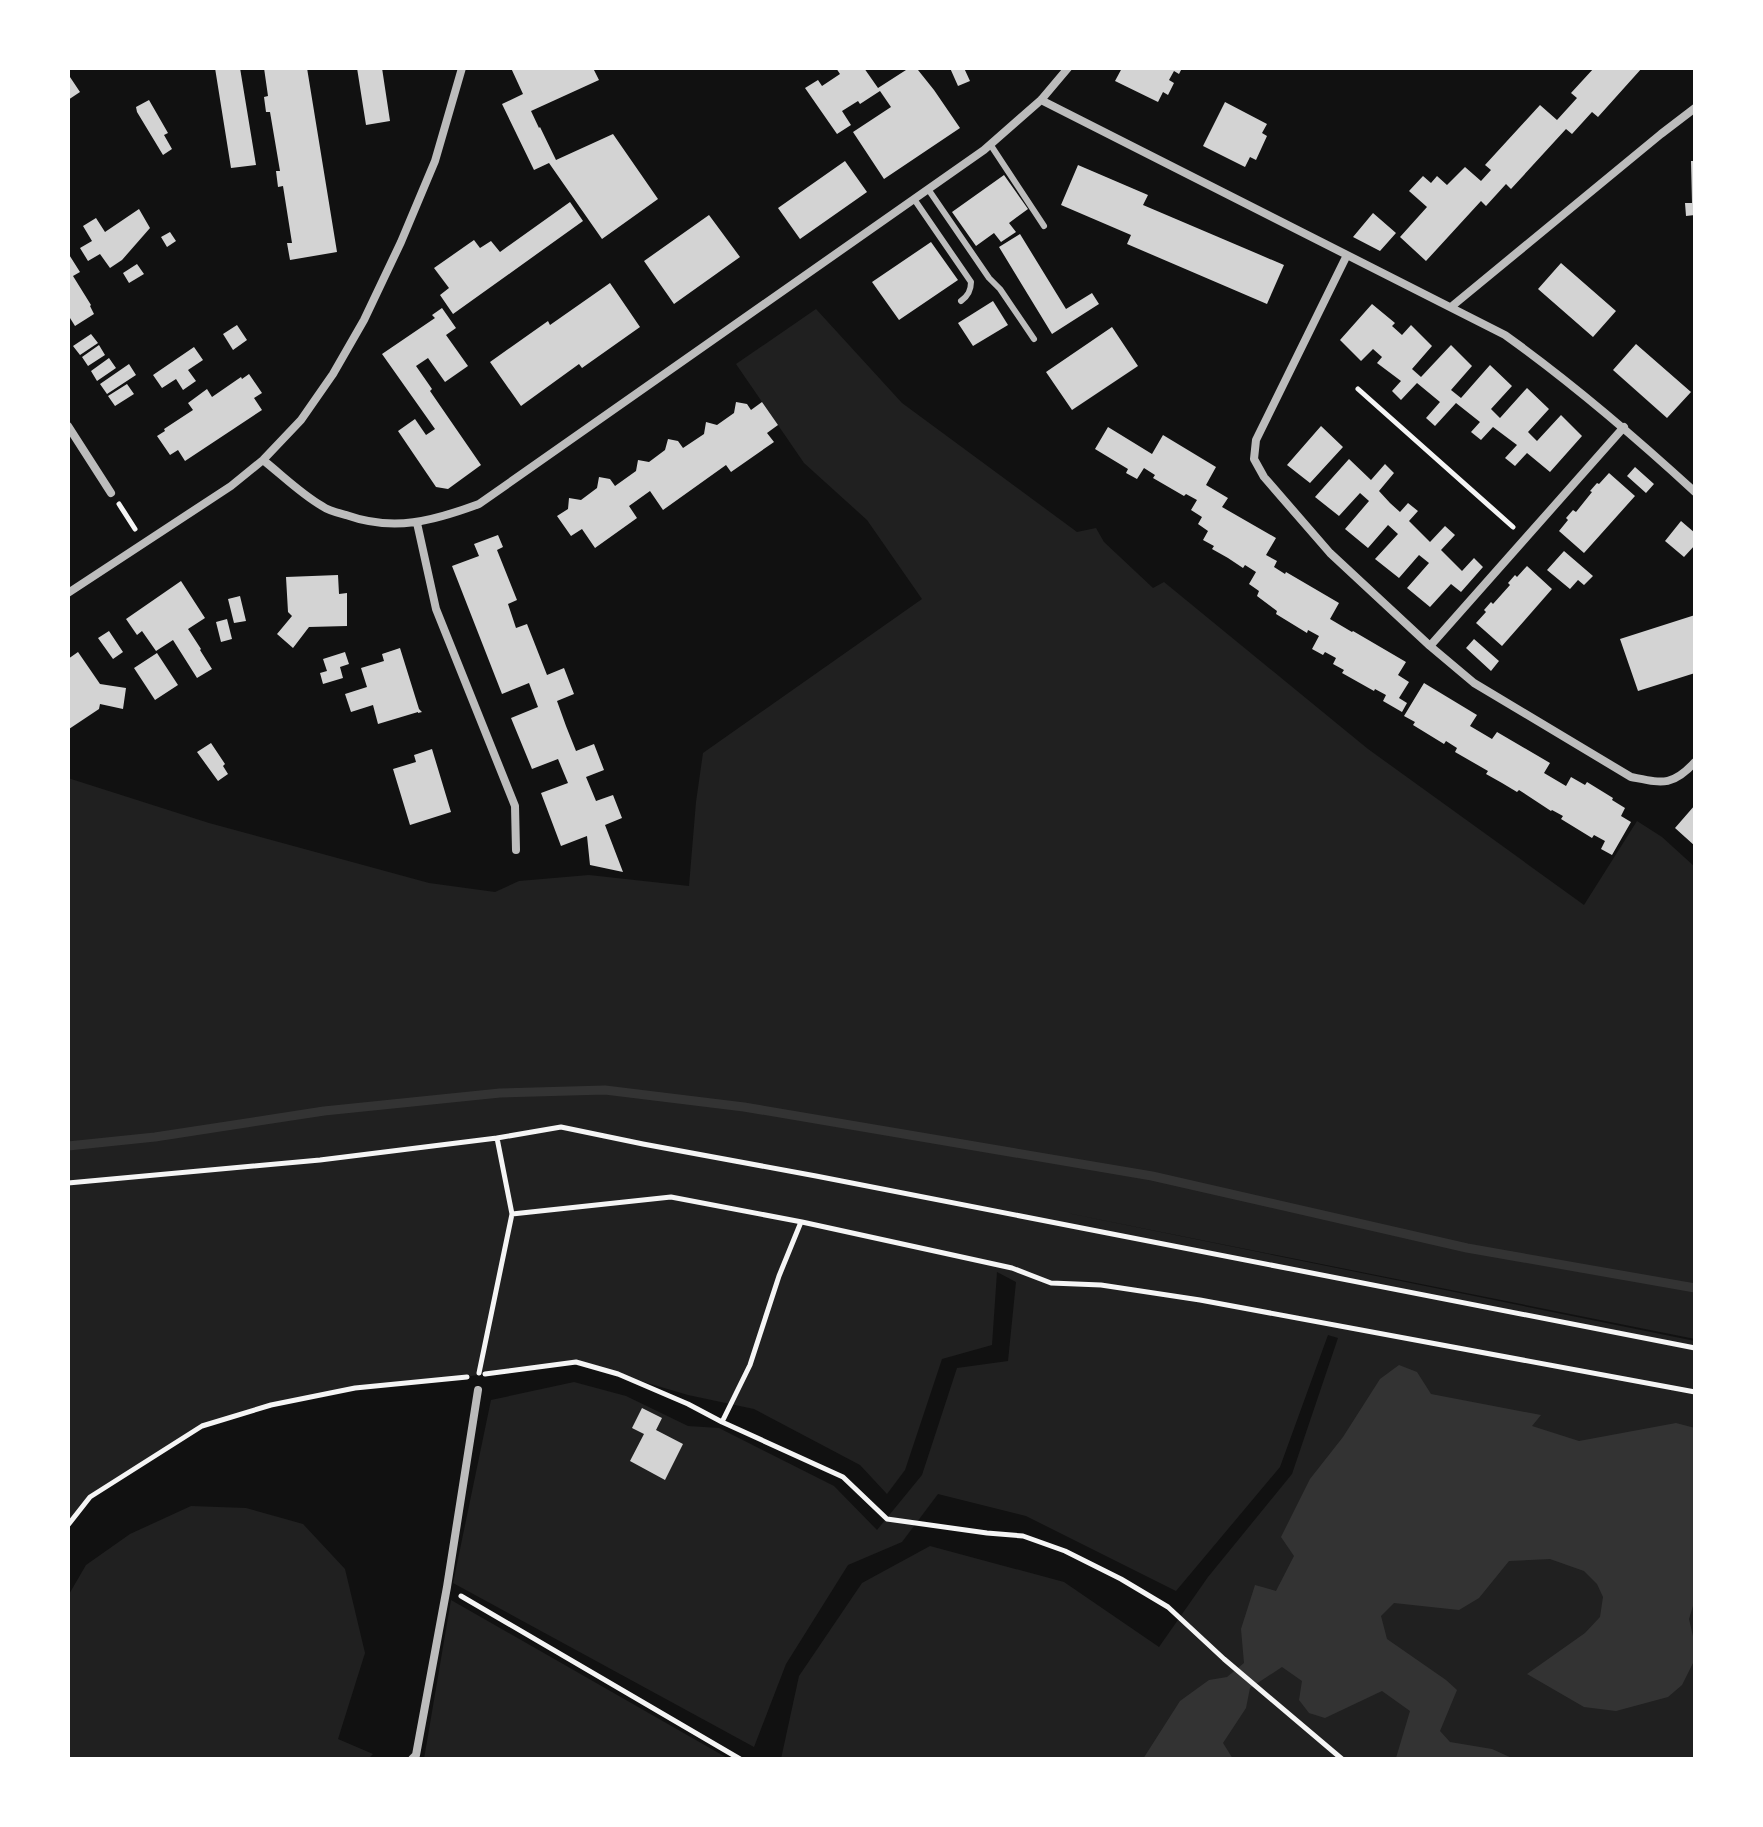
<svg xmlns="http://www.w3.org/2000/svg" width="1763" height="1827" font-family="Rubik,sans-serif">
<style>
.green{fill:#202020}
.water{fill:#333}
.lines{fill:none;stroke-linecap:round;stroke-linejoin:round}
.stream{stroke:#333;stroke-width:9}
.building{fill:#d3d3d3}
.path{stroke:#f5f5f5;stroke-width:5}
.service{stroke:#bcbcbc;stroke-width:6}
.minor{stroke:#bcbcbc;stroke-width:8}
</style>
<rect width="100%" height="100%" fill="#111"/>
<!-- green -->
<path class="green" d="M816,309L902,403L1077,532L1096,528L1104,542L1153,588L1164,582L1368,749L1584,905L1637,821L1662,837L1695,867V1339L1057,1211L1695,1341V1759H781L799,1676L862,1583L930,1546L1064,1582L1159,1647L1208,1577L1292,1474L1338,1338L1328,1335L1280,1467L1176,1591L1026,1516L938,1494L902,1542L848,1565L786,1664L754,1747L453,1583L491,1400L574,1382L626,1396L688,1426L719,1428L834,1486L877,1530L922,1475L957,1368L1008,1361L1016,1282L997,1272L992,1345L942,1359L905,1470L887,1494L860,1465L754,1409L688,1395L576,1362L456,1378L354,1388L271,1405L202,1426L91,1497L68,1525V778L209,823L429,883L495,892L519,881L589,875L689,886L696,802L703,753L922,599L867,520L804,463L736,364Z
M191,1506L246,1508L303,1524L345,1569L365,1653L338,1739L373,1754L368,1759H68V1596L86,1565L130,1534Z
M451,1600L729,1759H424Z"/>
<!-- water -->
<path class="water" d="M1399,1365L1417,1372L1431,1394L1541,1415L1532,1426L1579,1441L1676,1423L1695,1428V1599L1689,1619L1695,1645V1659L1682,1685L1668,1697L1616,1711L1584,1707L1527,1674L1585,1633L1600,1617L1603,1597L1597,1584L1584,1571L1550,1559L1509,1561L1479,1598L1459,1610L1394,1603L1381,1616L1387,1639L1446,1680L1457,1690L1440,1731L1450,1742L1492,1749L1514,1759H1398L1396,1758L1410,1711L1382,1691L1325,1718L1309,1713L1299,1700L1302,1681L1282,1667L1250,1688L1246,1708L1223,1743L1233,1759H1143L1180,1701L1209,1680L1227,1677L1244,1663L1241,1629L1255,1585L1276,1591L1294,1556L1281,1537L1310,1479L1343,1437L1380,1379Z"/>
<g class="lines">
<!-- stream -->
<path class="stream" d="M68,1146L155,1137L324,1111L500,1093L605,1090L744,1107L1152,1176L1467,1248L1695,1288"/>
</g>
<!-- building -->
<path class="building" d="M215,68H240L256,165L231,168Z
M264,68H307L337,252L290,260L287,243H292L283,186L278,187L276,171H280L270,112H266L264,97L268,96Z
M357,68H382L390,121L366,125Z
M511,68H593L599,80L531,111L539,128L540,127L556,160L613,134L658,199L602,239L549,163L534,170L502,104L523,94Z
M836,68H864L878,88L906,70L914,68L918,70L934,90L960,128L884,179L853,132L891,107L880,91L860,104L858,101L842,111L851,125L837,134L805,88L818,80L822,86L840,74Z
M950,68H964L970,81L958,86Z
M1122,68H1182L1179,74L1174,71L1169,80L1174,83L1168,95L1163,92L1158,102L1115,81Z
M1594,68H1642L1598,117L1592,112L1572,134L1566,129L1511,189L1506,184L1486,206L1481,201L1426,261L1400,237L1427,207L1409,191L1423,176L1431,183L1437,176L1447,185L1465,167L1481,181L1491,170L1485,165L1540,105L1557,120L1577,98L1571,93Z
M68,74L80,92L68,100Z
M149,100L168,133L164,135L172,149L163,155L137,112L136,107Z
M1225,102L1267,124L1262,133L1267,136L1256,160L1250,157L1245,167L1203,146Z
M845,161L867,192L800,239L778,208Z
M1691,161H1695V215L1686,216L1685,203H1692Z
M1078,165L1148,195L1143,205L1284,265L1267,304L1127,244L1131,235L1061,205Z
M1004,175L1028,209L1009,223L1016,232L1001,242L994,233L976,246L952,212Z
M570,202L583,221L453,314L440,295L449,288L434,268L474,240L480,248L491,241L500,252Z
M139,209L150,228L122,260L110,268L100,254L88,261L80,248L92,241L83,226L96,218L105,232Z
M1373,213L1396,233L1380,251L1353,237Z
M709,215L740,257L674,304L644,261Z
M170,232L176,241L167,247L161,237Z
M1020,234L1066,309L1092,293L1099,304L1052,334L999,247Z
M931,242L958,280L899,320L872,282Z
M68,253L80,272L73,276L91,305L90,306L94,314L75,326L70,318L68,320Z
M1561,263L1616,311L1593,337L1538,289Z
M137,264L144,274L129,283L123,273Z
M610,283L640,327L582,368L579,364L521,406L490,362L548,321L550,325Z
M993,301L1008,325L973,346L958,323Z
M1372,304L1395,323L1392,326L1402,335L1411,325L1432,346L1412,369L1421,377L1451,345L1472,366L1451,390L1461,398L1490,365L1512,386L1491,409L1500,418L1527,388L1549,409L1528,432L1537,441L1561,415L1582,436L1550,472L1527,453L1515,466L1505,458L1517,445L1493,427L1481,440L1471,432L1480,422L1456,403L1435,426L1426,418L1440,402L1417,383L1401,400L1392,391L1401,381L1377,363L1382,357L1373,349L1361,361L1340,340Z
M442,308L456,328L446,335L468,366L445,382L428,358L416,366L432,389L430,391L481,465L448,489L436,487L398,431L415,419L426,435L435,429L382,354L435,318L432,315Z
M237,325L247,340L233,350L223,334Z
M1112,327L1138,366L1072,410L1046,372Z
M91,334L98,343L80,355L73,346Z
M1636,344L1691,392L1667,418L1613,370Z
M99,345L105,355L88,366L82,357Z
M194,347L203,360L188,370L196,381L183,390L176,379L162,388L153,375Z
M109,358L116,368L97,381L91,371Z
M129,364L136,375L107,394L100,384Z
M249,374L262,393L254,398L262,410L185,461L178,450L170,455L157,436L165,431L164,429L193,410L188,403L207,389L212,397L241,377L242,379Z
M127,384L134,394L115,406L108,396Z
M736,402L747,404L751,410L762,402L778,425L767,433L774,442L731,472L726,465L663,510L650,491L629,506L637,518L595,548L582,529L571,536L557,516L568,509L569,498L581,500L597,488L599,477L610,479L615,486L636,471L638,460L649,462L665,450L668,439L678,441L683,448L704,434L706,422L717,425L734,413Z
M1321,426L1343,447L1310,483L1287,465Z
M1108,427L1152,454L1163,435L1216,467L1206,485L1228,498L1222,507L1276,538L1266,555L1277,561L1274,567L1285,574L1286,572L1339,603L1330,619L1352,632L1353,631L1406,662L1398,675L1409,682L1399,698L1407,703L1402,712L1383,701L1386,695L1375,689L1374,691L1342,673L1344,670L1333,664L1336,658L1325,652L1323,655L1312,649L1319,636L1308,630L1307,633L1276,614L1277,611L1257,596L1259,591L1249,584L1256,572L1245,565L1243,568L1228,558L1212,549L1214,546L1203,540L1208,531L1198,524L1202,517L1191,510L1197,500L1186,494L1184,496L1153,478L1155,475L1144,468L1137,479L1126,473L1128,469L1095,449Z
M1349,459L1371,480L1385,464L1394,473L1379,491L1390,503L1400,512L1408,503L1418,511L1409,521L1430,542L1445,526L1455,535L1441,550L1462,571L1474,558L1483,567L1461,592L1451,584L1430,607L1407,588L1429,563L1419,555L1399,578L1375,559L1398,534L1388,525L1368,548L1345,529L1369,501L1360,493L1339,516L1315,497Z
M1635,467L1654,484L1646,493L1627,476Z
M1609,473L1635,496L1584,553L1559,531L1568,520L1566,518L1573,510L1576,512L1592,492L1590,491L1597,483L1599,484Z
M1681,521L1695,533V545L1684,557L1665,541Z
M498,535L503,547L497,550L517,600L508,604L516,628L527,624L547,675L564,668L574,694L557,701L566,726L576,751L594,744L604,770L586,777L596,801L613,795L622,818L605,825L623,872L590,865L587,836L561,846L541,793L568,783L558,759L532,769L511,718L538,707L529,683L502,694L452,566L479,556L474,544Z
M1564,551L1593,576L1584,585L1578,580L1570,589L1547,570Z
M1527,566L1552,589L1502,646L1476,623L1486,612L1484,610L1491,602L1493,604L1510,585L1508,583L1515,575L1517,577Z
M338,575L339,594L347,593V626L309,627L293,648L277,634L292,616L288,612L286,577Z
M181,581L205,618L188,629L201,649L200,650L212,669L197,678L173,640L156,651L142,631L137,635L126,619Z
M240,596L246,621L234,623L228,599Z
M1695,615V673L1638,691L1620,639Z
M227,619L232,639L221,642L216,622Z
M109,631L123,652L113,659L98,638Z
M1474,639L1499,661L1491,671L1466,648Z
M400,648L419,709L422,712L418,713V712L378,724L373,705L351,712L345,694L367,687L361,668L384,661L382,654Z
M78,652L100,684L126,688L123,709L100,704L99,709L69,729L68,727V659Z
M345,652L349,664L340,667L343,678L323,684L320,673L327,671L323,659Z
M157,653L178,685L155,700L134,668Z
M1424,683L1477,715L1470,726L1492,739L1497,732L1550,763L1544,773L1566,786L1571,777L1585,785L1587,782L1613,798L1612,800L1625,808L1621,816L1631,822L1612,855L1601,849L1605,841L1594,835L1592,838L1561,819L1563,816L1552,810L1551,811L1519,790L1517,792L1502,783L1486,774L1488,771L1455,752L1457,748L1446,741L1444,744L1413,725L1415,722L1404,716Z
M211,743L225,764L223,766L228,774L218,781L197,752Z
M432,749L451,812L410,825L393,769L416,762L414,755Z
M1695,805V846L1675,828Z
M642,1408L662,1418L656,1430L683,1444L665,1480L630,1461L644,1434L632,1428Z"/>
<g class="lines">
<!-- path -->
<path class="path" d="M1358,389L1513,527
M119,504L135,529
M68,1183L320,1160L497,1138L561,1127L643,1144L816,1176L1695,1348
M512,1214L671,1197L802,1222L1012,1268L1051,1283L1101,1285L1200,1300L1695,1392
M479,1373L512,1214L497,1138
M485,1374L576,1362L618,1374L688,1404L722,1422L843,1477L887,1519L987,1533L1023,1536L1065,1551L1121,1579L1168,1607L1224,1659L1342,1759
M722,1422L750,1365L779,1276L801,1222
M68,1525L90,1497L202,1426L271,1405L355,1388L467,1377
M461,1596L740,1759"/>
<!-- service -->
<path class="service" d="M990,144L1044,226
M928,189L989,278L1000,289L1034,339
M914,199L971,282C971,291 968,296 961,301"/>
<!-- minor -->
<path class="minor" d="M1041,100L1505,335C1572,383 1634,436 1695,492
M1347,255L1256,440L1254,459L1264,477L1330,553L1430,646L1474,683L1631,777C1662,783 1672,787 1695,762
M1451,307L1661,134L1695,108
M68,426L111,493
M263,460C282,475 301,494 322,506C329,511 338,513 346,515C394,532 433,521 479,504L984,150L1041,100L1068,68
M417,523L436,609L515,806L516,850
M68,593L231,486L263,460L301,420L333,374L364,320L401,242L435,161L462,68
M1430,646L1624,427
M412,1759L416,1755L447,1587L478,1390"/>
</g>
<!-- border -->
<rect width="1763" height="1827" fill="none" stroke="#ffffff" stroke-width="140"/>
</svg>
